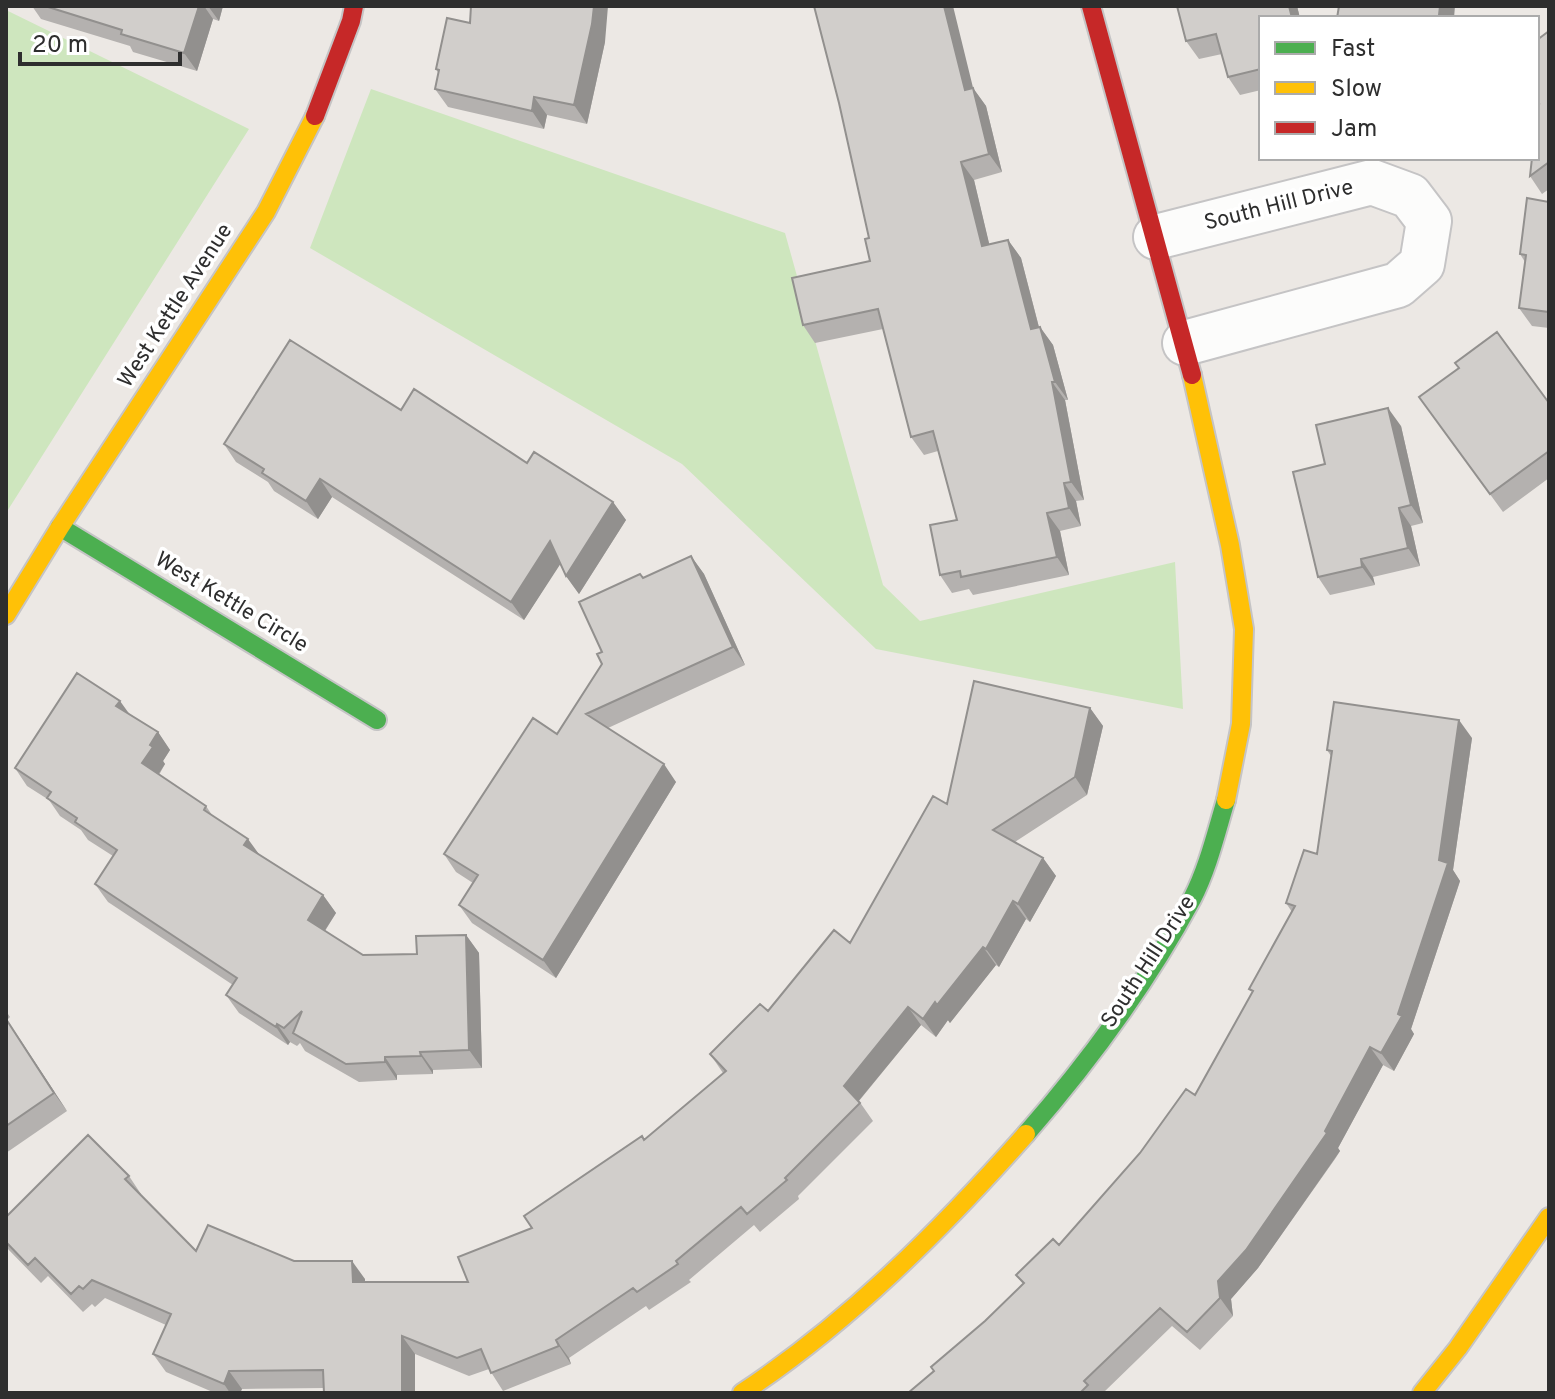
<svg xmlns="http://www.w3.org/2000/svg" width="1555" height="1399" font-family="Overpass,sans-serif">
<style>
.green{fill:#cee6be}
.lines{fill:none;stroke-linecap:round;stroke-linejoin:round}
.street-casing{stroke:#c5c4c5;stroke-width:48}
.fast-casing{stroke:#c5c4c5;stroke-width:22}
.slow-casing{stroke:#c5c4c5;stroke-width:22}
.jam-casing{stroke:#c5c4c5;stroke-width:22}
.street{stroke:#fcfcfb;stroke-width:44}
.fast{stroke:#4caf50;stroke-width:18}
.slow{stroke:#ffc107;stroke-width:18}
.jam{stroke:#c62828;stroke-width:18}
.wall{fill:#b4b1af}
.shaded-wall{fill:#92908e}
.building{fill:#d1cecb;stroke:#92908e;stroke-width:2}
.labels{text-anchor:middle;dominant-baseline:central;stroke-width:7;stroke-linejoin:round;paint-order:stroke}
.street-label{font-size:22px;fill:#2e2e2e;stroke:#fff}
</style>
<rect width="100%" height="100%" fill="#ece8e4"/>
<!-- green -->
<path class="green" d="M8,11L249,129L6,513Z
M371,89L785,233L883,585L920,621L1175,562L1183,709L876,649L682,464L310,248Z"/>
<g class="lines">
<defs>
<path id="street" d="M1156,237L1372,182L1410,196L1429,221L1422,264L1398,285L1185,343"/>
<path id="fast" d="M60,527L377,720
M1026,1134C1087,1064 1148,981 1192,899C1208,868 1216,833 1226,800"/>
<path id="slow" d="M1192,375L1230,545L1244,629L1241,724L1226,800
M6,615L60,527L266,212L315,116
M742,1393C849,1322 941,1230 1026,1134
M1422,1393L1458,1348L1549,1217"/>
<path id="jam" d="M1091,6L1192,375
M315,116L351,21L354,6"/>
</defs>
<!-- street casing -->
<use href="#street" class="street-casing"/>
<!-- fast casing -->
<use href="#fast" class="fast-casing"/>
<!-- slow casing -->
<use href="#slow" class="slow-casing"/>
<!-- jam casing -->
<use href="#jam" class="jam-casing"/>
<!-- street -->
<use href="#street" class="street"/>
<!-- fast -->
<use href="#fast" class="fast"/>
<!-- slow -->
<use href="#slow" class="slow"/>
<!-- jam -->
<use href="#jam" class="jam"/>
</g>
<!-- wall -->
<path class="wall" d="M32,6H223L219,21L213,19L197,71L133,52L130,46L41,19Z
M1177,6H1297L1300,18H1261V90L1240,95L1228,77L1222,54L1199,59L1186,41Z
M470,23L605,42L587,124L547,115L544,129L448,107L435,89L439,74L436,69Z
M1549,31V189L1542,194L1530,176L1537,158V40Z
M973,88L986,106L1002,172L974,180L989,244L1008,240L1021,258L1039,327H1040L1053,345L1068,400H1065L1084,500L1076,501L1081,526L1060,531L1069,575L973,595L969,589L952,593L940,575L957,520L938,451L924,455L911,437L883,329L815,343L803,325L870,261L869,238L839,103Z
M1549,202V328L1532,326L1519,308L1525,262L1520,254Z
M1419,397L1549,403V478L1503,512Z
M401,410L527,463L613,502L626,520L579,594L566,576L560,563L524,620L332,497L318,519L274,491L268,482L236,462L224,444Z
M1401,426L1423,523L1411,526L1420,566L1373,577L1375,585L1330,595L1318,577L1325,464Z
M691,556L704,574L745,665L608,728L676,782L556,978L472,923L459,905L473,883L456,872L444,854L557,734L602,664V652L643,578Z
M1090,708L1103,726L1087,795L1015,842L1043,858L1056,876L1030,922L1026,919L999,967L996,965L950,1023L948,1020L936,1037L921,1025L859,1101L873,1121L798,1196L799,1199L760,1232L754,1225L689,1280L691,1282L649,1310L646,1306L569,1358L571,1364L503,1391L489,1369L469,1376L415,1354V1393H324V1388L242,1389L240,1393H215L166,1372L153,1354L166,1325L105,1298L95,1307L92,1304L83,1312L48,1276L41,1283L6,1247V1217L129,1176L141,1194L140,1195L196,1251L294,1261L365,1279V1282H468L532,1228L644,1140L723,1073L710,1054L768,1011L850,943L947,804Z
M129,714L158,732L170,750L163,761L165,764L159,775L206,806L212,815L259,854L323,895L336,913L325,931L363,955L417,954L466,935L479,953L482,1068L433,1070V1074L397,1075V1080L359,1082L305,1051L300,1043L297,1046L290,1042L288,1045L239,1013L226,995L233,985L108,902L95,884L113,856L88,840L81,830L60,816L49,800L27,786L15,768Z
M1472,738L1453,870L1460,881L1411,1029L1414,1034L1394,1071L1383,1065L1338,1148L1340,1151L1335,1159L1258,1268L1231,1299L1233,1316L1200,1350L1172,1326L1103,1393H908L934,1371L1023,1284L1016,1275L1059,1245L1195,1095L1253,993L1249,989L1292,912L1286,903L1317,854L1331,756L1327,750Z
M6,1011L10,1017L7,1020L67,1111L6,1153Z"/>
<!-- shaded-wall -->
<path class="shaded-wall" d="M199,6H204L213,19L197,71L184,53Z
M208,6H223L219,21Z
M594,6H608L605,42L587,124L574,105Z
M944,6H953L978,108L965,90Z
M1289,6H1297L1300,18H1292Z
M1440,6H1455L1454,18L1439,15Z
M973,88L986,106L1002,172L989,154Z
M534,97L547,115L544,129L532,111Z
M961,162L974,180L994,264L982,246Z
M1008,240L1021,258L1044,347L1031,329Z
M1040,327L1053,345L1068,400L1055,382Z
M1052,382L1065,400L1084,500L1071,482Z
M1388,408L1401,426L1423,523L1411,505Z
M320,479L332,497L318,519L306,501Z
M1064,483L1076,501L1081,526L1069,508Z
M613,502L626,520L579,594L566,576Z
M1399,508L1411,526L1420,566L1408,548Z
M1047,513L1060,531L1069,575L1057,557Z
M550,541L563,560L524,620L511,602Z
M691,556L704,574L745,665L733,647Z
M1361,559L1373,577L1375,585L1362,567Z
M120,701L133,719L116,706Z
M1090,708L1103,726L1087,795L1075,777Z
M1459,720L1472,738L1453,870L1460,881L1411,1029L1414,1034L1394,1071L1381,1053L1398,1014L1439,860Z
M158,732L170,750L163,761L165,764L154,781L142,763L150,745Z
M664,764L676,782L556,978L543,960Z
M248,839L261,857L244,845Z
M1043,858L1056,876L1030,922L1018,904Z
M323,895L336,913L320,938L308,920Z
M1013,901L1026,919L999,967L986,949Z
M466,935L479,953L482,1068L469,1050Z
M983,947L996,965L950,1023L937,1005Z
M935,1002L948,1020L936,1037L923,1019Z
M908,1007L921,1025L856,1104L844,1086Z
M6,1018L67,1111L54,1093Z
M277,1024L290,1042L288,1045L276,1027Z
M1370,1047L1383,1065L1338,1148L1340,1151L1258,1268L1231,1299L1233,1316L1220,1298L1218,1281L1325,1131Z
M420,1052L433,1070V1074L421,1056Z
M385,1057L397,1075V1080L385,1062Z
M352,1261L365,1279V1300L353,1282Z
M402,1336L415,1354V1393H402Z
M556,1340L569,1358L571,1364L559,1346Z
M229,1371L242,1389L240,1393H230L224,1384Z"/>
<!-- building -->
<path class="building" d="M45,6H199L184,53L121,34L122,30Z
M471,6H594L592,24L574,105L534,97L532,111L435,89L439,70L436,69L447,18L470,23Z
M814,6H944L965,90L973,88L989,154L961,162L982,246L1008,240L1031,329L1040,327L1055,382H1052L1071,482L1064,483L1069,508L1047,513L1057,557L961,577L960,571L940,575L930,525L957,520L933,431L911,437L878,309L803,325L792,278L870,261L865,239L869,238L839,103Z
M1177,6H1289L1292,18H1261V69L1228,77L1216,34L1186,41Z
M1339,6H1440L1439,15L1457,17L1337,18Z
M1549,31V162L1530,176L1532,158H1537V118L1539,105L1537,106V40Z
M1527,198L1549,202V312L1519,308L1526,255L1520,254Z
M1497,332L1549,403V451L1490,494L1419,397L1459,368L1455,363Z
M290,340L401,410L414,389L527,463L534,452L613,502L566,576L550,541L511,602L320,479L306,501L262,473L264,469L224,444Z
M1388,408L1411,505L1399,508L1408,548L1361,559L1362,567L1318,577L1293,472L1325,464L1316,425Z
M691,556L733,647L586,714L664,764L543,960L459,905L478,875L444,854L533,718L557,734L602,664L597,654L602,652L579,602L640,574L643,578Z
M77,673L120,701L116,706L158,732L150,745L153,747L142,763L206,806L204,810L248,839L244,845L323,895L308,920L363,955L417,954L416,936L466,935L469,1050L420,1052L421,1056L385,1057V1062L346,1064L293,1033L302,1011L284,1028L277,1024L276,1027L226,995L237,978L95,884L117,850L75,822L77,818L47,798L51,792L15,768Z
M974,681L1090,708L1075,777L993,830L1043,858L1018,904L1013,901L986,949L983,947L937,1005L935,1002L923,1019L908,1007L844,1086L860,1103L785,1178L787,1180L747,1214L741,1207L676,1261L678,1264L637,1292L633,1288L556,1340L559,1346L491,1373L481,1349L457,1358L402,1336V1393H324L323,1370L229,1371L224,1384L153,1354L171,1314L92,1280L83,1289L79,1286L71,1294L35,1258L28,1265L6,1242V1217L88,1135L129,1176L125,1179L196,1251L208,1225L294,1261H352L353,1282H468L458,1257L532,1228L524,1216L642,1136L644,1140L726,1071L710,1054L760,1004L768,1011L834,930L850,943L933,796L947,804Z
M1334,702L1459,720L1439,860L1448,863L1398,1014L1402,1016L1381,1053L1370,1047L1325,1131L1327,1133L1246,1250L1218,1281L1220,1298L1187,1332L1160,1308L1084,1381L1088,1385L1080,1393H908L934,1371L931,1367L985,1321L1024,1283L1016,1275L1053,1239L1059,1245L1140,1153L1186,1089L1195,1095L1253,991L1249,989L1295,906L1286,903L1304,850L1317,854L1332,751L1327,750Z
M6,1019L54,1093L6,1126Z"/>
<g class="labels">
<!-- street labels -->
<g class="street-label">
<text transform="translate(1279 206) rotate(-14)">South Hill Drive</text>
<text transform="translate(176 306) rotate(-57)">West Kettle Avenue</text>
<text transform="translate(231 603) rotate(31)">West Kettle Circle</text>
<text transform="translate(1149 962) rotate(-57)">South Hill Drive</text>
</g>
</g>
<!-- border -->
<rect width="1555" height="1399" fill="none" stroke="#2e2e2e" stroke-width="16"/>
<!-- legend -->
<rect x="1259" y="16" width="280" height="144" fill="#ffffff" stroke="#ababab" stroke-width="2"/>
<rect x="1275" y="42" width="40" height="12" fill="#4caf50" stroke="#ababab" stroke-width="2"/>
<text x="1331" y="56" font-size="24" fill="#2e2e2e">Fast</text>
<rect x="1275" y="82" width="40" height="12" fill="#ffc107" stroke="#ababab" stroke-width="2"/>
<text x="1331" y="96" font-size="24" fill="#2e2e2e">Slow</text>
<rect x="1275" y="122" width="40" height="12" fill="#c62828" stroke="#ababab" stroke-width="2"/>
<text x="1331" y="136" font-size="24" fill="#2e2e2e">Jam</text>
<!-- scale -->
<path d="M20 52v12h160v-12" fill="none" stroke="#2e2e2e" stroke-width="4"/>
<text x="32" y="52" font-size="24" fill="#2e2e2e" stroke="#ffffff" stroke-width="6" paint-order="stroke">20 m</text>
</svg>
